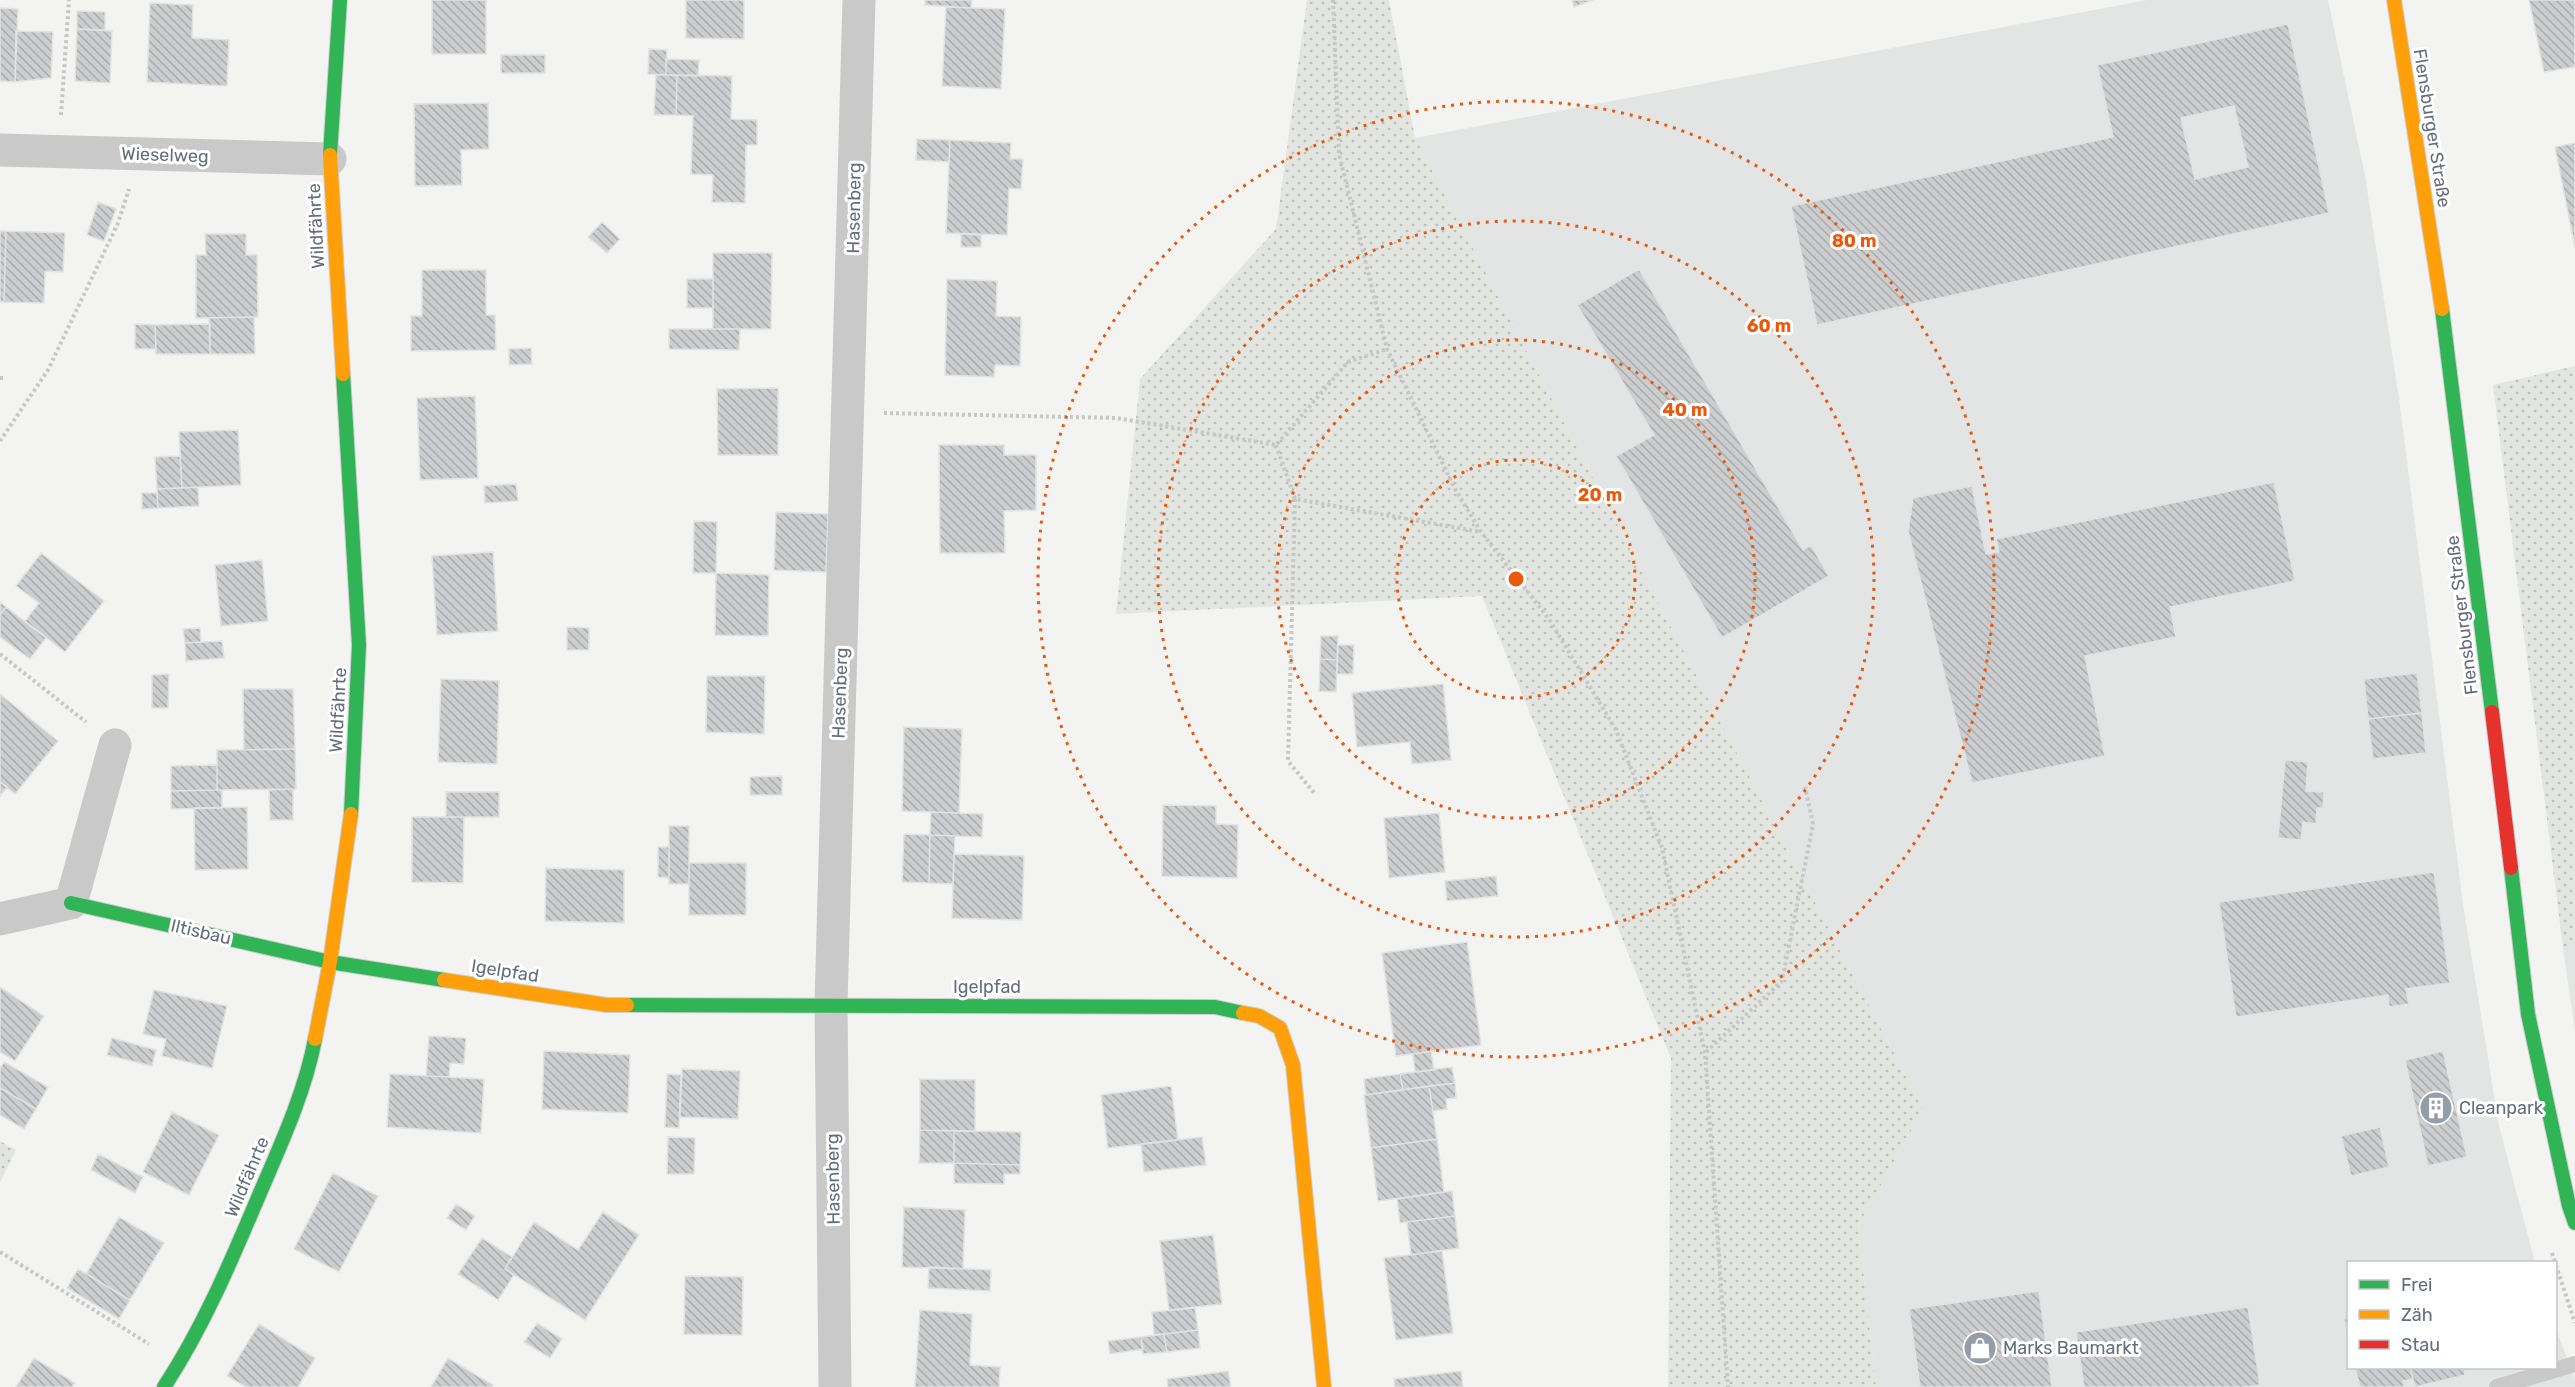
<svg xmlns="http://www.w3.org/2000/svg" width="2575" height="1387" font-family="Rubik,sans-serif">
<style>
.built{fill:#e3e4e4}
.grass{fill:url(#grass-dots)}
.building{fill:url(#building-back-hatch);stroke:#e2e2e2;stroke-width:1.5;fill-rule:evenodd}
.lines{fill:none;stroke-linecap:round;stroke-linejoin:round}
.fast-casing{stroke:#cfcfd0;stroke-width:16}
.slow-casing{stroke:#cfcfd0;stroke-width:16}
.jam-casing{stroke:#cfcfd0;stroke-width:16}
.path{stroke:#c7c7c8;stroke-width:4;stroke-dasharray:3 3;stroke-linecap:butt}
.lane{stroke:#c9c9ca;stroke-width:16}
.street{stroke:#c9c9ca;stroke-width:33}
.fast{stroke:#30b455;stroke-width:14}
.slow{stroke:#ff9f0a;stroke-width:14}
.jam{stroke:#e5322d;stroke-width:14}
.ring{fill:none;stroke:#e8590c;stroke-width:3;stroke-dasharray:3 6}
.labels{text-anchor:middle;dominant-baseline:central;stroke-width:6;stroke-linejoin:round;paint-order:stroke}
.street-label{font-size:18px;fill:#666e7e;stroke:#fff}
.poi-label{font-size:18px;fill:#666e7e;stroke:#fff;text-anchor:start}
.centre{fill:#e8590c;stroke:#fff;stroke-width:3}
.ring-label{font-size:18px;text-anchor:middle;font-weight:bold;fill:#e8590c;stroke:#fff;stroke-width:6;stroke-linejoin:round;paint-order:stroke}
</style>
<defs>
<pattern id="grass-dots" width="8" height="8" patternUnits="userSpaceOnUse" patternTransform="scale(1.5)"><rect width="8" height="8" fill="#e2e5e0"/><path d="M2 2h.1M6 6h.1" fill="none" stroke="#bbbebb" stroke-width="1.8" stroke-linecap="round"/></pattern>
<pattern id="building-back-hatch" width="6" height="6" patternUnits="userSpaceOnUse" patternTransform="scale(1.5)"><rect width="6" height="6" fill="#cccdce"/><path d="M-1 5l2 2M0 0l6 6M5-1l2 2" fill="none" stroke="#a9abac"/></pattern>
</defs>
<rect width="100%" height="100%" fill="#f3f3f2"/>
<!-- built -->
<path class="built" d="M2147,0H2328L2365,176L2399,398L2463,904L2499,1126L2535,1262H2348V1368H2556V1329L2575,1379V1387H1876L1858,1226L1923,1109L1415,138Z
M2575,941V1031L2563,948Z"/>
<!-- grass -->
<path class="grass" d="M1307,0H1389L1415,138L1923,1109L1858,1226L1876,1387H1668L1671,1058L1482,596L1116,614L1140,379L1276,229Z
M2575,366V941L2563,948L2493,385Z
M0,1141L16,1150L0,1182Z"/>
<!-- building -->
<path class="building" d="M432,0H486V54H432Z
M686,0H744V39L686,38Z
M925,0H972L971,8L925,5Z
M1572,0H1593L1574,7Z
M2529,0H2575V67L2544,72Z
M150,3L193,5L192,38L229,40L227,86L147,82Z
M946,7L1005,9L1001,89L942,86Z
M0,8L18,9L15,82L0,81Z
M77,11L105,12V30L77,29Z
M2288,24L2329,213L1817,325L1791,206L2113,137L2097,65ZM2234,106L2248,167L2195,179L2181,118Z
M77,29L112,31L110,83L75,81Z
M16,31L53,32L51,78L15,82Z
M649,49L667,50L666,75L648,74Z
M501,55H545V73H501Z
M666,59L699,60L698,76L666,75Z
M656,75H677L676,115H654Z
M677,75L732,76L731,119L757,120V145H746L745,203L712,202L713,175L691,174L693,116L676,115Z
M488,103L489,149L461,150L462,185L415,186L414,104Z
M917,139L950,140L949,162L916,160Z
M950,140L1011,143L1010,159H1023L1021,189L1009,188L1007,235L946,233Z
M2575,143V248L2555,147Z
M98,202L116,209L104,241L87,235Z
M602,222L620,239L607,253L588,237Z
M0,231H6L4,302H0Z
M6,231L65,233L63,272L45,271L44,303L4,302Z
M205,234H246V255H257L258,317L196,318V255H206Z
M961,234L981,235V247H961Z
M713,253H772L771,329H713Z
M1639,269L1803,550L1811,545L1829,576L1722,638L1616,456L1654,435L1577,305Z
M422,270H486V315H495L496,350L411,351V316H422Z
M687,279H713V308H687Z
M947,279L997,281L996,316L1021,317L1020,366L995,365L994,377L945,375Z
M254,317L255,354H210L209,318Z
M135,324L155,325L156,349H135Z
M210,324V354H156L155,325Z
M669,329H740L739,350L669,349Z
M531,348L532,364L509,365V349Z
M778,388V455H718L717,389Z
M475,396L478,478L420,480L417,398Z
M238,430L241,485L182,488L179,432Z
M939,445H1004V455H1036V510L1004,511L1005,553H940Z
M180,456L182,488L157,489L155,457Z
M2274,482L2295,581L2170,607L2176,637L2085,656L2105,756L1972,783L1908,531L1913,498L1972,486L1986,554L1999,552L1996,539Z
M516,484L518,501L485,503L484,486Z
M198,487L199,506L158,508L157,489Z
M142,493H157L158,508L142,509Z
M776,512L828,514L826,572L774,570Z
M694,521L717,522L716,573H693Z
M493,552L498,631L437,635L432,556Z
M41,553L104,601L65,652L25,621L39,603L16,586Z
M262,560L268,621L221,626L215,565Z
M716,573L769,575L768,636L715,635Z
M0,602L6,607L0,615Z
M6,607L46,638L30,659L0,637V615Z
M567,627L589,628V650H567Z
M200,628L201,642L185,643L183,629Z
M1321,636H1338L1337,660L1320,659Z
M222,641L224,658L186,661L185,643Z
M1338,645H1354L1353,674H1337Z
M1320,659L1337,660L1336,692L1319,691Z
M2417,673L2422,713L2368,719L2364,679Z
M169,674L168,708H152V675Z
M707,676H765L764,734L706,732Z
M441,679L499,681L497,764L438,762Z
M1443,684L1451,760L1412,764L1410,742L1357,747L1352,693Z
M243,689H293L295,749L244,750Z
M0,694L58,741L15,794L0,782Z
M2422,713L2426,753L2373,759L2368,719Z
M904,727L962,729L959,813L902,811Z
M295,749L296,789L217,790V750Z
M2285,760L2308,762L2306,791L2324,792L2323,808H2317L2316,824L2303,822L2301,840L2278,838Z
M217,765V790L171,791V766Z
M782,776V795H750V777Z
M0,782L7,787L0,796Z
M293,789V820H270L269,790Z
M217,790H222V808L171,809V791Z
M446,792H499V817H446Z
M1163,805L1216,806V824L1238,825L1237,878L1162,876Z
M247,807L248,869L195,870L194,808Z
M931,812L983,814L982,837L930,835Z
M1439,813L1445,872L1389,878L1384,818Z
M412,817H464L463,883L412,882Z
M669,826H689V884H669Z
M904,834L930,835L929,883L902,882Z
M930,835L955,836L953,884L929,883Z
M658,847H669V878L658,877Z
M954,854L1024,856L1022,920L952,918Z
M689,863H746V915H689Z
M546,868L624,870V923L545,921Z
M2434,872L2450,983L2406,989L2409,1004L2389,1007L2388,995L2236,1017L2219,902Z
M1496,876L1498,896L1447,901L1445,881Z
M1467,942L1481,1045L1396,1056L1382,953Z
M0,987L44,1016L15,1061L0,1052Z
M154,990L227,1006L212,1068L162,1056L166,1039L143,1034Z
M429,1036L466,1038L464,1064L450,1063L449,1077L426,1076Z
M112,1038L156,1050L152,1066L107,1055Z
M544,1051L630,1055L628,1113L542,1109Z
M1431,1051L1434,1070L1415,1072L1413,1054Z
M2443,1051L2467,1157L2428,1166L2405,1060Z
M4,1062L48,1087L36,1109L0,1088V1068Z
M1452,1067L1455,1083L1403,1090L1400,1074Z
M682,1069L740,1071L738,1119L680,1117Z
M390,1074L484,1079L481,1133L387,1127Z
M667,1074L681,1075L679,1128L665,1127Z
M1400,1074L1403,1090L1366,1095L1364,1079Z
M920,1079L975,1080V1131L920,1130Z
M1455,1083L1456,1098L1446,1099L1447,1109L1433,1111L1429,1086Z
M1171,1086L1178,1140L1108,1148L1101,1095Z
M1429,1086L1437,1139L1371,1148L1364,1095Z
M0,1088L36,1109L24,1129L0,1115Z
M172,1112L219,1135L189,1195L143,1172Z
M2380,1127L2389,1167L2351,1176L2341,1136Z
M920,1130L954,1131V1163H919Z
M954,1131L1021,1132L1020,1165L954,1163Z
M668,1137L695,1138L694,1174H667Z
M1202,1137L1206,1165L1144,1172L1141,1144Z
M1437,1139L1444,1192L1378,1201L1371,1148Z
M98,1154L143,1177L135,1193L91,1170Z
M954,1163L1020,1165V1174H1004V1184L954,1183Z
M333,1173L378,1196L339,1272L294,1249Z
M1452,1191L1455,1216L1400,1223L1397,1199Z
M456,1204L475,1216L466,1230L447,1218Z
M904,1207L965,1210L963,1269L902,1267Z
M603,1212L639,1235L585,1320L505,1269L534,1222L578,1250Z
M1455,1216L1459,1248L1411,1255L1407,1222Z
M119,1217L164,1243L130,1300L86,1274Z
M1213,1235L1222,1304L1169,1310L1160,1241Z
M482,1238L512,1257L505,1269L514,1275L498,1300L458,1274Z
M1442,1251L1453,1333L1396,1340L1384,1258Z
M929,1267L991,1270L990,1291L928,1288Z
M78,1269L130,1300L119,1319L67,1288Z
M685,1276L743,1277L742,1335L684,1334Z
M2039,1291L2052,1387H1920L1909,1309Z
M2248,1307L2260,1385L2243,1387H2084L2076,1332Z
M1195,1308L1198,1330L1154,1335L1152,1312Z
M920,1310L972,1314L970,1365L1000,1367L999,1387H915Z
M2348,1318V1339L2344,1319Z
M537,1323L562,1339L550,1358L524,1342Z
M259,1324L315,1358L298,1387H246L227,1376Z
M1198,1330L1200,1348L1167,1352L1164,1334Z
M1164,1334L1167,1352L1143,1354L1141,1337Z
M1141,1337L1143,1349L1110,1354L1108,1341Z
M34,1358L75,1383L72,1387H16Z
M448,1358L493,1385L492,1387H431Z
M2355,1368H2410L2413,1379L2403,1381L2404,1387H2360Z
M2410,1368H2464L2465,1375L2415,1387Z
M1228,1371L1231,1387H1168L1167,1379Z
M1461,1371L1463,1387H1395L1394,1379Z"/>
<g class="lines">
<defs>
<path id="fast" d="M330,155L340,0
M2442,309L2492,712
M343,374L359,645L351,814
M2511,868L2528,1014L2569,1206L2575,1223
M71,903L330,962L444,980
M627,1005L1215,1007L1243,1013
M164,1387C205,1325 234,1254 263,1186C283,1140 306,1088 315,1039"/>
<path id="slow" d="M2394,0L2442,309
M330,155L343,374
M444,980L607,1005H627
M1243,1013L1259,1016L1280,1028L1293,1065L1324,1387
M315,1039L330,962L351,814"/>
<path id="jam" d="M2492,712L2511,868"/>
</defs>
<!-- fast casing -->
<use href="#fast" class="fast-casing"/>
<!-- slow casing -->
<use href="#slow" class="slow-casing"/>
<!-- jam casing -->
<use href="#jam" class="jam-casing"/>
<!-- path -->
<path class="path" d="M1333,0L1339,154L1387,349L1455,489L1481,532L1549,619L1616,730L1662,848L1705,1053L1728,1387
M61,115L69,0
M0,378H5
M884,413L1117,418L1276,445L1348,362L1387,349
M0,441L48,370L118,223L129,189
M1276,445L1295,499L1481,532
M1295,499L1288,761L1315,794
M0,654L86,722
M1706,1052L1782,981L1813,824L1805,787
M0,1252L149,1344
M2552,1253L2555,1262
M2556,1265L2575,1323"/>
<!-- lane -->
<path class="lane" d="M2497,1387L2575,1364"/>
<!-- street -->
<path class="street" d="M0,150L330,159
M0,919L71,903L115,745
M835,1387L831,1004L859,0"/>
<!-- fast -->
<use href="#fast" class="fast"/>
<!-- slow -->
<use href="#slow" class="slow"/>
<!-- jam -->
<use href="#jam" class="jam"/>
</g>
<!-- distance rings -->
<g class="ring">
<circle cx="1516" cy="579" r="119"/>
<circle cx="1516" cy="579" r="239"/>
<circle cx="1516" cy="579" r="358"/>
<circle cx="1516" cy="579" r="478"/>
</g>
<!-- icons -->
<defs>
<symbol id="building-disc" viewBox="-11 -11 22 22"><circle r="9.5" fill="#979da7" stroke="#fff"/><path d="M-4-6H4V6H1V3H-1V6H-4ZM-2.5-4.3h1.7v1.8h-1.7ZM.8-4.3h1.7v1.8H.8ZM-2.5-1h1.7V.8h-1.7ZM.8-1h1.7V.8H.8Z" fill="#fff"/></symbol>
<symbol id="shop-disc" viewBox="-11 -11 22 22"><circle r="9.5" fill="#979da7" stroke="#fff"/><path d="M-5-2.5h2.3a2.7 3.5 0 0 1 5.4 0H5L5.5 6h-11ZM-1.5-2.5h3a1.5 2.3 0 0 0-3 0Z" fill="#fff"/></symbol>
</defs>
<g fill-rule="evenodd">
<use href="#building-disc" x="2417" y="1089" width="38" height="38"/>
<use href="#shop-disc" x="1961" y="1329" width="38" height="38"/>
</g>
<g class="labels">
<!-- street labels -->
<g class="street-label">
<text transform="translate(2432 128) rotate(81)">Flensburger Straße</text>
<text transform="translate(165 155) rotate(2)">Wieselweg</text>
<text transform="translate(854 208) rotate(-89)">Hasenberg</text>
<text transform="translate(316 226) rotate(-93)">Wildfährte</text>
<text transform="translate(2462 615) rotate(-97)">Flensburger Straße</text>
<text transform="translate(840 693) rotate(-88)">Hasenberg</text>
<text transform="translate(338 710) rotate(-87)">Wildfährte</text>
<text transform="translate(201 932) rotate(13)">Iltisbau</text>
<text transform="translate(505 971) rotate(9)">Igelpfad</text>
<text x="987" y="987">Igelpfad</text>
<text transform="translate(247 1177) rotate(-67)">Wildfährte</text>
<text transform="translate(833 1179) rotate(-91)">Hasenberg</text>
</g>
<!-- poi labels -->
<g class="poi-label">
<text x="2459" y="1108">Cleanpark</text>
<text x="2003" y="1348">Marks Baumarkt</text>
</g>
</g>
<circle cx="1516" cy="579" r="9" class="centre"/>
<g class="ring-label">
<text x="1854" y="247">80 m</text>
<text x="1769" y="332">60 m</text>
<text x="1685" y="416">40 m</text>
<text x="1600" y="501">20 m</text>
</g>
<!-- legend -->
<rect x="2347" y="1261" width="210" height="108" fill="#ffffff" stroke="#c2c5cb" stroke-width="1.5"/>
<rect x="2359" y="1280" width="30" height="9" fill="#30b455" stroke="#c2c5cb" stroke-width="1.5"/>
<text x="2401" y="1291" font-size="18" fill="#666e7e">Frei</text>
<rect x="2359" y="1310" width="30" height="9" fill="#ff9f0a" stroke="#c2c5cb" stroke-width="1.5"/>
<text x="2401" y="1321" font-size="18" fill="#666e7e">Zäh</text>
<rect x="2359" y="1340" width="30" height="9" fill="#e5322d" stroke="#c2c5cb" stroke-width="1.5"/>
<text x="2401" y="1351" font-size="18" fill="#666e7e">Stau</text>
</svg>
